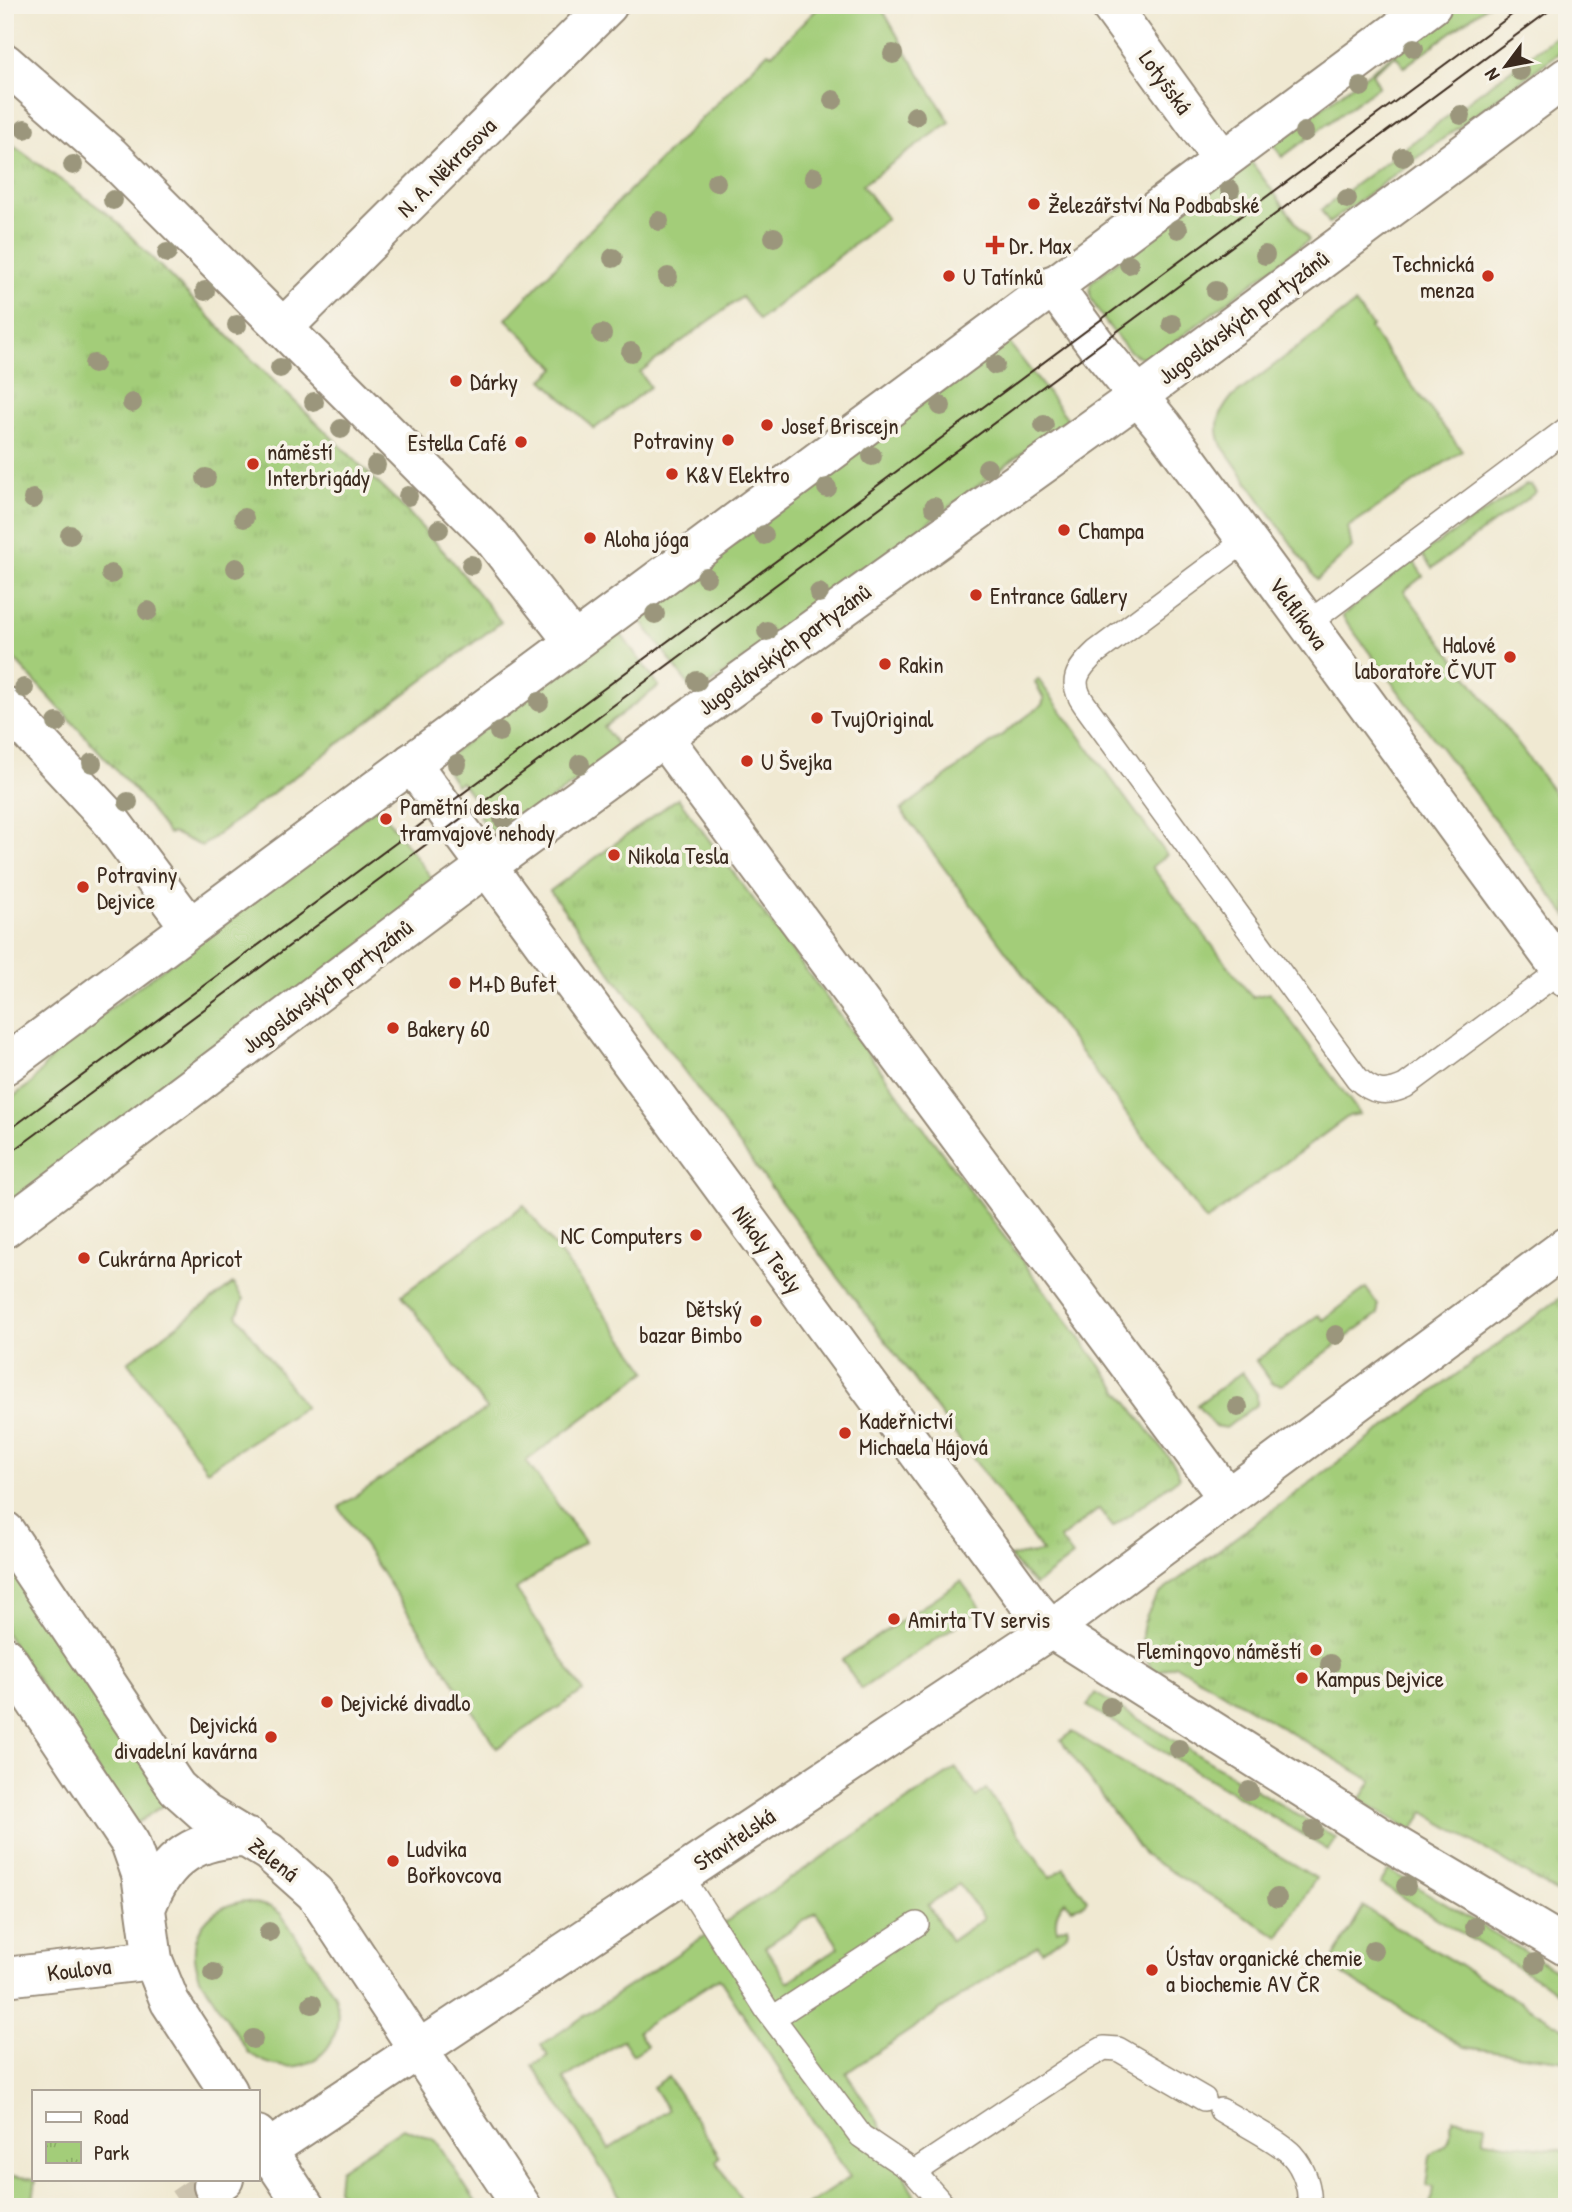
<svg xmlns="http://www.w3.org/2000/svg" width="1572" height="2212" font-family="'Patrick Hand',sans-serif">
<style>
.green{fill:#a3cd79;stroke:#6f7c4c;stroke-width:2;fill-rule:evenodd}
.park{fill:url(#park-tufts);stroke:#6f7c4c;stroke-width:2}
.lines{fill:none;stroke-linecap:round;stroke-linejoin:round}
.minor-tunnel{stroke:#ccc3ae;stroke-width:38;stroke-dasharray:38 19;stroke-linecap:butt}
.service-casing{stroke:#968a78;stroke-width:26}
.minor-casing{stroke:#968a78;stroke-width:42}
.tertiary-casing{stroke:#968a78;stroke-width:42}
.secondary-casing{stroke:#968a78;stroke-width:42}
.service{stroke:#fff;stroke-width:23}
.minor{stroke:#fff;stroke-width:38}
.tertiary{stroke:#fff;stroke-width:38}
.secondary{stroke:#fff;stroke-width:38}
.tram{stroke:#3b2a1e;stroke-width:2}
.tree{fill:#9b967c}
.poi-dot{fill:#c8321e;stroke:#f7f3e8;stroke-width:2.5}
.labels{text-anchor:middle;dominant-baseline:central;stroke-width:7;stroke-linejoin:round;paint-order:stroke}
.street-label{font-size:23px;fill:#3b2a1e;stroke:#f7f3e8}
.poi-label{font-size:23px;fill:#3b2a1e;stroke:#f7f3e8;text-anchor:start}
</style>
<defs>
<pattern id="park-tufts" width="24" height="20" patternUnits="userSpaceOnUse" patternTransform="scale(1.75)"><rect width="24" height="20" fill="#a3cd79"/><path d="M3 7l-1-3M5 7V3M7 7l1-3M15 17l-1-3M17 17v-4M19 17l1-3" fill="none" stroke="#8db068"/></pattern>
</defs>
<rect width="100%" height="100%" fill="#f7f3e8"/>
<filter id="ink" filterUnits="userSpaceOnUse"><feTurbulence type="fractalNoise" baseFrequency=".0143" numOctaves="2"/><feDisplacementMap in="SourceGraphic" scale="14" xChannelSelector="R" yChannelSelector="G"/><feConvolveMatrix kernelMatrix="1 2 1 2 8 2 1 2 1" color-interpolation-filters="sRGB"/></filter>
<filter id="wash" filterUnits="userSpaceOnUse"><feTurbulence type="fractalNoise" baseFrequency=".00686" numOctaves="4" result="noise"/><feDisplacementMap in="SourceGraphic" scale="28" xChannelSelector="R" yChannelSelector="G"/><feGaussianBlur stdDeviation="1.57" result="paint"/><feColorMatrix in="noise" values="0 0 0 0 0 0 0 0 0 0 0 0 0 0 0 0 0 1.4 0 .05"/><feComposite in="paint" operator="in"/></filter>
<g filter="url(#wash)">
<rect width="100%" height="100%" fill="#f0e9d2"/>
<!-- green -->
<path class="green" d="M821,5H880L910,58L950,122L862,185L887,218L759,320L742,297L640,372L650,387L594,429L543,380L556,368L506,319L584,236L768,52L772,54Z
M1460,5H1488L1404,67L1396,56L1372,73L1379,86L1282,157L1273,144Z
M1567,28V47L1329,223L1321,210Z
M1249,159L1309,240L1156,356C1149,358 1142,359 1135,355C1124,349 1096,310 1091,298C1089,292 1090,287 1091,282Z
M1355,304L1372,326L1370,328L1382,346L1462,451L1348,527L1352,548L1317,580L1222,446C1214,427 1218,414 1231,398Z
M1007,340L1068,419L696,695L637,615Z
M1526,485H1531L1536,492L1432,568L1421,554Z
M1413,560L1423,576L1404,591L1567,810V916L1342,616Z
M617,629L659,686L604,727L621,750L505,832L490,830L479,817L484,813L461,782L456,785L446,769L444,759Z
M1038,679L1167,855L1152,867L1252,997L1270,993L1360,1114L1349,1116L1206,1221L901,810L1042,705L1044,699L1035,682Z
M378,806L439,888L5,1207V1102L32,1083L59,1047Z
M524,1205L647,1371L526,1461L585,1542L516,1589L583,1691L497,1748L339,1507L487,1409L402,1295Z
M233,1284L244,1299L237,1315L305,1407L207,1470L128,1362Z
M1366,1288L1378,1305V1314L1282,1385L1272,1383L1256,1361L1318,1315L1323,1320Z
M1242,1372L1257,1394V1404L1226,1428L1214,1426L1197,1405Z
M5,1554L172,1799L134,1825L5,1632Z
M961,1581L981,1609L861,1689L842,1660Z
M1095,1693L1336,1838L1328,1850L1087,1706Z
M1072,1732L1316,1878L1279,1937L1144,1855L1061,1740Z
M956,1768L976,1797L986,1789L1050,1877L1064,1868L1087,1899L1084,1904L1072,1908L1065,1901C1057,1909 1054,1919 1057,1930L1067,1926L1068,1931L1065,1936L1042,1951L1038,1945L846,2073L877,2120L920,2207H805L850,2177L719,1978L638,2031L647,2046L633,2055L623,2040L564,2079L609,2149L668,2110L653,2087L668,2077L720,2157L716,2161L746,2207H655L645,2201L636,2207H627L533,2066L548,2056L541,2045ZM959,1884L984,1918L951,1941L928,1905ZM816,1913L839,1947L788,1982L765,1947Z
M1389,1870L1567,1977V1997L1380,1884Z
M245,1901L271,1907L281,1914L335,1995C351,2054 295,2088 248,2052L200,1978C185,1938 204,1908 245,1901Z
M1363,1907L1567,2030V2061L1464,2047L1329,1966Z
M1453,2119L1485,2124L1484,2140L1567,2151V2207H1430L1433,2187L1426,2186L1430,2156L1434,2151C1448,2147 1452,2140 1450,2125Z
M403,2128L435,2140L479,2207H349L338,2189L340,2169Z
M5,2175L36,2179L32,2207H5Z"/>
<!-- park -->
<path class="park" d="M5,140L112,217L239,347L407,511L453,562L501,622L202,846L173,833L168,834L140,796L5,649Z
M678,798L1175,1466L1180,1477L1113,1527L1099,1509L1060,1539L1073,1556L1035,1585L1009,1557L1043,1552L550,891Z
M1567,1293V1899L1424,1812L1412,1830L1360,1800L1372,1781L1176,1665L1154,1673C1136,1644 1139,1621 1159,1594Z"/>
</g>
<g filter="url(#ink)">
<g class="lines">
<!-- minor-tunnel -->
<path class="minor-tunnel" d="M182,2207L213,2186"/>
<defs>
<path id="service" d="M1246,540L1096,652C1077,670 1068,682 1085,705L1357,1078C1372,1093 1386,1095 1405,1086L1561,970
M1307,624L1567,429
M681,1875L767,2010L861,2136L914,2172L1081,2061L1104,2048L1118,2049L1204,2099
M773,2018L917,1924
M1221,2110C1237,2120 1281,2142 1292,2155C1304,2168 1311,2189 1309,2207
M914,2172L945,2207"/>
<path id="minor" d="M1110,5L1222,159
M5,63L110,155L492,537L574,642
M1052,285L1097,346L1162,425L1567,978
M283,328L608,5
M5,706L108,817L190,927
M663,737L1227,1497
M411,763L1028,1602L1051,1629L1376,1834L1567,1947
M5,1977L153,1960
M257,2157L1051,1629L1567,1246
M213,2186L224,2179"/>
<path id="tertiary" d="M5,1531L177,1788L205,1813L269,1852L315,1893L522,2207
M5,1656L130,1843L141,1874L153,1960L170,2002L228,2091
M147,1906C166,1857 197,1837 249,1838
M257,2135L305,2207"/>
<path id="secondary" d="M5,1065L1432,5
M5,1228L453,891L695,714L1138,396L1567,77"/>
</defs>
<!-- service casing -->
<use href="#service" class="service-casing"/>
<!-- minor casing -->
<use href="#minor" class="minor-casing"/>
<!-- tertiary casing -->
<use href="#tertiary" class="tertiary-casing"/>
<!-- secondary casing -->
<use href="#secondary" class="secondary-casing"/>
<!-- service -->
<use href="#service" class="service"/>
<!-- minor -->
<use href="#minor" class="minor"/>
<!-- tertiary -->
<use href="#tertiary" class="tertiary"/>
<!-- secondary -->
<use href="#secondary" class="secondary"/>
<!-- tram -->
<path class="tram" d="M5,1133L1525,5
M5,1157L1557,5"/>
</g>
<!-- trees -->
<g class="tree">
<circle cx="1414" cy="48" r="10"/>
<circle cx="893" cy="54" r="10"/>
<circle cx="1520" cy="71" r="10"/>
<circle cx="1361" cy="87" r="10"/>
<circle cx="833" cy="100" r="10"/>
<circle cx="1461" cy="115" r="10"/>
<circle cx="915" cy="116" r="10"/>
<circle cx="25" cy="129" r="10"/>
<circle cx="1304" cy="132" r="10"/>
<circle cx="1403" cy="157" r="10"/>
<circle cx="73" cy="165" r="10"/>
<circle cx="814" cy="177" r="10"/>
<circle cx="716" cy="182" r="10"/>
<circle cx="1230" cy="190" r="10"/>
<circle cx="1347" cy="199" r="10"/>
<circle cx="113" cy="200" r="10"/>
<circle cx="659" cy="221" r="10"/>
<circle cx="1178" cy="229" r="10"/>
<circle cx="774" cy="237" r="10"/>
<circle cx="167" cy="253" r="10"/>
<circle cx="1265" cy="255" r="10"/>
<circle cx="613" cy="258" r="10"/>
<circle cx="1129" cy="264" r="10"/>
<circle cx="668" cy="277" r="10"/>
<circle cx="205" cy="291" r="10"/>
<circle cx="1216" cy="291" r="10"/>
<circle cx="1172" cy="324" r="10"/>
<circle cx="237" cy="325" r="10"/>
<circle cx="602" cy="334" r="10"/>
<circle cx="631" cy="352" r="10"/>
<circle cx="94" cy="364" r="10"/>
<circle cx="995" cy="365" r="10"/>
<circle cx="280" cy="368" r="10"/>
<circle cx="314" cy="402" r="10"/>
<circle cx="132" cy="403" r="10"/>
<circle cx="941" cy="406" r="10"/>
<circle cx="1044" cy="425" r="10"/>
<circle cx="341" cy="429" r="10"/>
<circle cx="872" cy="456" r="10"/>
<circle cx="376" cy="465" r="10"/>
<circle cx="987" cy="468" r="10"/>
<circle cx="206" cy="478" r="10"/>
<circle cx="827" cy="488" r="10"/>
<circle cx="408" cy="496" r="10"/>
<circle cx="33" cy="499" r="10"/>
<circle cx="934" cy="507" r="10"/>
<circle cx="244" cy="518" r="10"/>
<circle cx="439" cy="529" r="10"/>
<circle cx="70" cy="535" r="10"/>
<circle cx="764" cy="535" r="10"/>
<circle cx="471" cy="565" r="10"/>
<circle cx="236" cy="568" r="10"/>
<circle cx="111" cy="574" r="10"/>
<circle cx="706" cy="577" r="10"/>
<circle cx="819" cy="593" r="10"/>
<circle cx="148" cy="611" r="10"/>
<circle cx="655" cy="614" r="10"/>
<circle cx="767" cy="631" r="10"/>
<circle cx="697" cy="681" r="10"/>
<circle cx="24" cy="688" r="10"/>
<circle cx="539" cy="702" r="10"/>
<circle cx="57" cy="723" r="10"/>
<circle cx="499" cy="732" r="10"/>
<circle cx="92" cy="763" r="10"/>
<circle cx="457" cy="764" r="10"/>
<circle cx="580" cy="764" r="10"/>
<circle cx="128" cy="802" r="10"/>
<circle cx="503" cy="819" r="10"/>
<circle cx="1336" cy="1335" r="10"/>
<circle cx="1238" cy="1407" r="10"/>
<circle cx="1330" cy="1664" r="10"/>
<circle cx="1110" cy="1707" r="10"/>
<circle cx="1179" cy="1749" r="10"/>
<circle cx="1249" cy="1791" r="10"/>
<circle cx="1313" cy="1830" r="10"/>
<circle cx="1406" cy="1886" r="10"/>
<circle cx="1277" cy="1898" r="10"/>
<circle cx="1475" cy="1927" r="10"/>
<circle cx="269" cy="1932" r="10"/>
<circle cx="1373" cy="1950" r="10"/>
<circle cx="1535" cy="1963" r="10"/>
<circle cx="213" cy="1973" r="10"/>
<circle cx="312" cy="2004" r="10"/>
<circle cx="253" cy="2039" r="10"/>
</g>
</g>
<!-- markers -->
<g class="poi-dot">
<circle cx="1034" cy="204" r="7"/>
<path d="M991.5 234.5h7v7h7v7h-7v7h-7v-7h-7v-7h7z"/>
<circle cx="949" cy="276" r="7"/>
<circle cx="1488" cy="276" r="7"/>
<circle cx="456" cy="381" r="7"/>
<circle cx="767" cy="425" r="7"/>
<circle cx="728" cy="440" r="7"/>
<circle cx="521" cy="442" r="7"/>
<circle cx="253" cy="464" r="7"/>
<circle cx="672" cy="474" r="7"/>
<circle cx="1064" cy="530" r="7"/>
<circle cx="590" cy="538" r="7"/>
<circle cx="976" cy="595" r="7"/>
<circle cx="1510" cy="657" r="7"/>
<circle cx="885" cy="664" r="7"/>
<circle cx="817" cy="718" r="7"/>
<circle cx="747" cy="761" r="7"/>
<circle cx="386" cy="819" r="7"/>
<circle cx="614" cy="855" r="7"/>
<circle cx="83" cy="887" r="7"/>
<circle cx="455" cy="983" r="7"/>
<circle cx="393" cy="1028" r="7"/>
<circle cx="696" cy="1235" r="7"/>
<circle cx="84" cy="1258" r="7"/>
<circle cx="756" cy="1321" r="7"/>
<circle cx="845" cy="1433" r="7"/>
<circle cx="894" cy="1619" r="7"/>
<circle cx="1316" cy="1650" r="7"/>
<circle cx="1302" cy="1678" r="7"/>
<circle cx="327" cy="1702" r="7"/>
<circle cx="271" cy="1737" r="7"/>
<circle cx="393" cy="1861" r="7"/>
<circle cx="1152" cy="1970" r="7"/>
</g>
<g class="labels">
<!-- street labels -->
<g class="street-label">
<text transform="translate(1166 82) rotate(54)">Lotyšská</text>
<text transform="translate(446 167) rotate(-45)">N. A. Někrasova</text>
<text transform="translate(1243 317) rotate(-37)">Jugoslávských partyzánů</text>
<text transform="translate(1299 613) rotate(54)">Velflíkova</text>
<text transform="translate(784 649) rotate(-36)">Jugoslávských partyzánů</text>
<text transform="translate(327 986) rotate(-37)">Jugoslávských partyzánů</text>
<text transform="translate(768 1249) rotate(54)">Nikoly Tesly</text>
<text transform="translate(734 1839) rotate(-34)">Stavitelská</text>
<text transform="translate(274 1859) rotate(38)">Zelená</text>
<text transform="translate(79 1969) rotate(-7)">Koulova</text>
</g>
<!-- poi labels -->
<g class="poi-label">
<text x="1048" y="204">Železářství Na Podbabské</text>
<text x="1009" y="245">Dr. Max</text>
<text x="1474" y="263" text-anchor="end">Technická<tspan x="1474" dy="26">menza</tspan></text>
<text x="963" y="276">U Tatínků</text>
<text x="470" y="381">Dárky</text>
<text x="781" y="425">Josef Briscejn</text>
<text x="714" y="440" text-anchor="end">Potraviny</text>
<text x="507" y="442" text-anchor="end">Estella Café</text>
<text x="267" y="451">náměstí<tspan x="267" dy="26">Interbrigády</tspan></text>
<text x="686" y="474">K&amp;V Elektro</text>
<text x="1078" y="530">Champa</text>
<text x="604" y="538">Aloha jóga</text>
<text x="990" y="595">Entrance Gallery</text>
<text x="1496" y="644" text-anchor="end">Halové<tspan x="1496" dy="26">laboratoře ČVUT</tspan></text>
<text x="899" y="664">Rakin</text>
<text x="831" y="718">TvujOriginal</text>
<text x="761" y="761">U Švejka</text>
<text x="400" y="806">Pamětní deska<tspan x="400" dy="26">tramvajové nehody</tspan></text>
<text x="628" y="855">Nikola Tesla</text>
<text x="97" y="874">Potraviny<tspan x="97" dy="26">Dejvice</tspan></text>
<text x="469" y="983">M+D Bufet</text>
<text x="407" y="1028">Bakery 60</text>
<text x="682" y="1235" text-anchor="end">NC Computers</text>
<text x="98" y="1258">Cukrárna Apricot</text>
<text x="742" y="1308" text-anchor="end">Dětský<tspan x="742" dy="26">bazar Bimbo</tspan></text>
<text x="859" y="1420">Kadeřnictví<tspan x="859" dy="26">Michaela Hájová</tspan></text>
<text x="908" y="1619">Amirta TV servis</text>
<text x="1302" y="1650" text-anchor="end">Flemingovo náměstí</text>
<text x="1316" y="1678">Kampus Dejvice</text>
<text x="341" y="1702">Dejvické divadlo</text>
<text x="257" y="1724" text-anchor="end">Dejvická<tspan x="257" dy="26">divadelní kavárna</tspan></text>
<text x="407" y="1848">Ludvika<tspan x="407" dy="26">Bořkovcova</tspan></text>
<text x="1166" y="1957">Ústav organické chemie<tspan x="1166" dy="26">a biochemie AV ČR</tspan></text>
</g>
</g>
<!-- margin -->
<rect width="1572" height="2212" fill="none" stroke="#f7f3e8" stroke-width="28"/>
<!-- legend -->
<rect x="32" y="2090" width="228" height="91" fill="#f7f3e8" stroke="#aca397" stroke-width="2"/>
<rect x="46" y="2112" width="35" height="10" fill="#ffffff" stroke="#aca397" stroke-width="2"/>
<text x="94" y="2124" font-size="21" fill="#3b2a1e">Road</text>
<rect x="46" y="2142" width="35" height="21" fill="url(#park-tufts)" stroke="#aca397" stroke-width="2"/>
<text x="94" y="2160" font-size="21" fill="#3b2a1e">Park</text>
<!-- north arrow -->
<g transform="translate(1506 66) rotate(238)" stroke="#f7f3e8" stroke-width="5" paint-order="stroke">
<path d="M0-5L12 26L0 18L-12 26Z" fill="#3b2a1e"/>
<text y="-10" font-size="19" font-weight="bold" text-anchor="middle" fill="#3b2a1e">N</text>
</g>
</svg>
